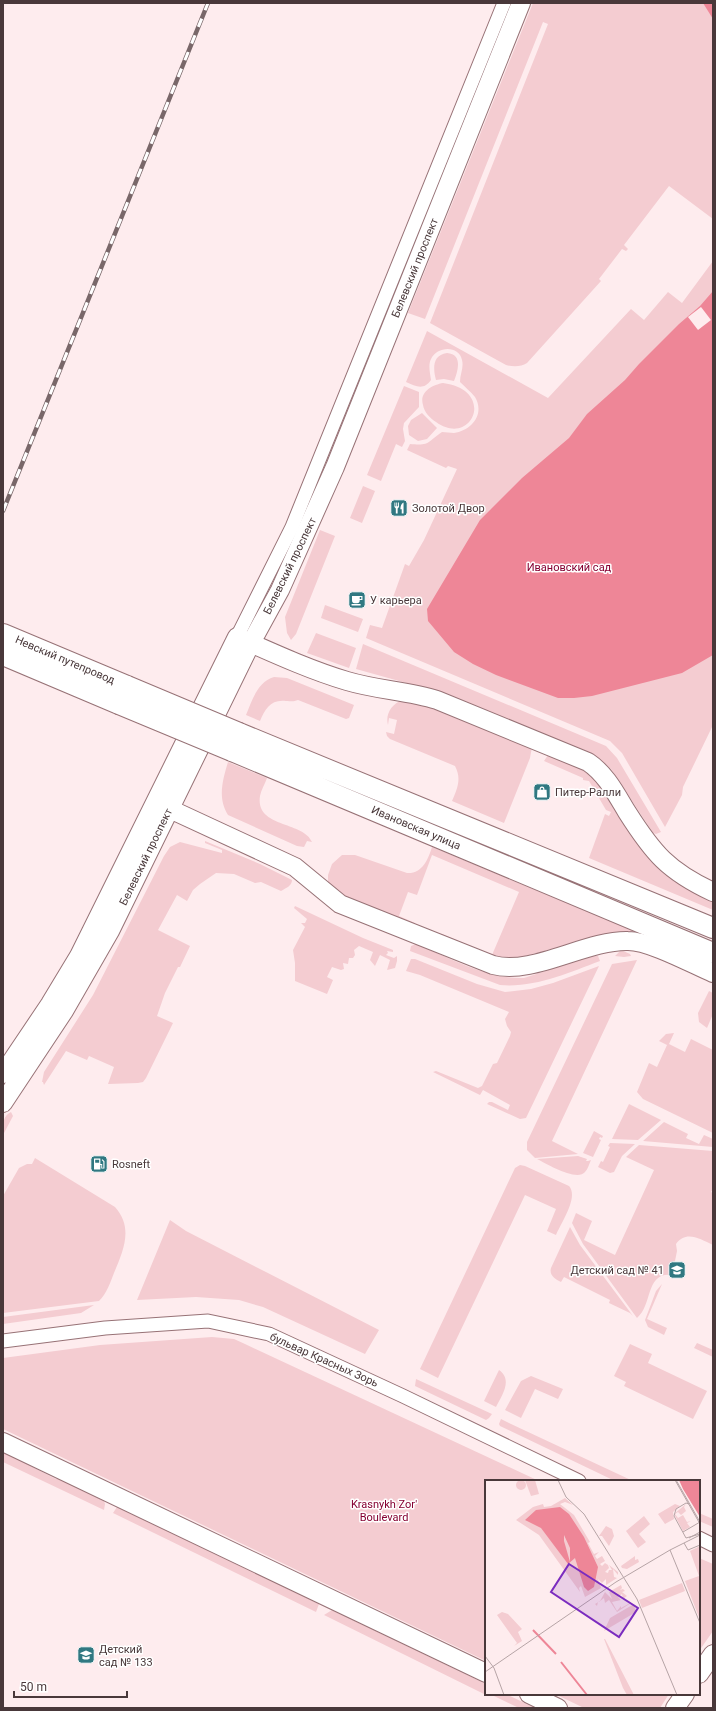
<svg xmlns="http://www.w3.org/2000/svg" width="716" height="1711" font-family="Roboto,sans-serif">
<style>
.green{fill:#f4ccd1}
.water{fill:#ee8697}
.pier{fill:#feecee}
.lines{fill:none;stroke-linecap:round;stroke-linejoin:round}
.street-casing{stroke:#977276;stroke-width:15}
.secondary-casing{stroke:#977276;stroke-width:20}
.primary-casing{stroke:#977276;stroke-width:22}
.street{stroke:#fff;stroke-width:13}
.secondary{stroke:#fff;stroke-width:18}
.primary{stroke:#fff;stroke-width:20}
.rail-casing{stroke:#796769;stroke-width:4.5}
.rail{stroke:#fff;stroke-width:3;stroke-dasharray:9;stroke-linecap:butt}
.primary-bridge-casing{stroke:#977276;stroke-width:22;stroke-linecap:butt}
.primary-bridge{stroke:#fff;stroke-width:20}
.labels{text-anchor:middle;dominant-baseline:central;stroke-width:3;stroke-linejoin:round;paint-order:stroke}
.street-label{font-size:11px;fill:#49383a;stroke:#fff}
.poi-label{font-size:11px;fill:#49383a;stroke:#fff;text-anchor:start}
.park-label{font-size:11px;fill:#850132;stroke:#fff}
.inset-river{fill:none;stroke:#ee8697;stroke-width:2}
.inset-road{fill:none;stroke:#b6a4a6;stroke-width:1}
.view{fill:#7b2cbf;fill-opacity:0.15;stroke:#7b2cbf;stroke-width:2}
.inset-edge{fill:none;stroke:#49383a;stroke-width:2}
</style>
<rect width="100%" height="100%" fill="#feecee"/>
<!-- green -->
<path class="green" d="M533,3H713V219L669,186L624,245L628,249L626,251L622,249L599,279L601,281L527,363C521,367 513,367 506,365L430,323L548,24L543,22L425,319L408,313Z
M713,261V725L683,787L682,795L665,827L622,753L610,741L366,638L370,625L382,628L405,564L409,566L424,540L457,469L448,466L446,468L407,450L410,444C431,446 427,442 442,432C446,432 450,433 454,433C472,430 485,414 475,397C470,391 465,387 460,382C460,374 464,368 462,360C459,345 437,346 431,359C428,365 430,373 431,380C423,391 416,386 406,382L427,331L548,398L631,309L644,320L668,292L682,303Z
M447,353C463,354 458,371 454,381L444,379L436,380C433,369 432,355 447,353Z
M443,383C497,390 472,448 436,422C430,418 424,412 423,405C419,392 432,385 443,383Z
M404,386L419,392V407L404,423L403,429L405,441L402,447L396,444L381,481L367,475Z
M422,413L437,428L427,439L418,441L409,435L408,426L411,420Z
M363,486L375,491L362,523L350,518Z
M320,530L335,536L296,634L291,640L287,633L285,617Z
M325,605L363,619L358,632L321,618Z
M316,633L356,648L349,668L307,653Z
M363,644L606,746L617,758L661,832L656,834L653,833L611,769L600,759L446,694L356,669Z
M274,677L287,678L354,705L349,718L346,719L298,700C293,702 291,701 286,701C271,699 265,709 260,721L246,715C252,701 257,682 274,677Z
M402,700L436,708L532,747L530,758L504,823L452,801C457,789 462,779 455,766L390,739L387,736L386,732L394,734L397,720L389,718L388,725C385,714 392,704 402,700Z
M548,755L582,768L596,779L649,858L659,868L684,886L713,901V910L589,858L605,814L609,816L611,812L606,810L589,781L583,780V778L544,761Z
M228,762L267,778C265,784 261,790 260,796C255,828 304,821 312,842L307,841L304,847L297,846L228,815C217,798 223,779 228,762Z
M205,841L260,864L292,880C292,886 286,888 281,891L261,882L255,883L234,874L216,873L200,884L193,890L187,901L177,895L158,930L190,946L180,967H178L165,993L157,1016L173,1023L146,1078L143,1082L138,1083L108,1084L114,1067L89,1056L87,1060L66,1051L44,1085L43,1082H42L44,1072L93,995L164,856L170,847L180,842L222,853V850L205,843Z
M432,847L700,958L641,934L624,932L607,934L507,961L440,937L442,934L492,955L519,892L432,855L417,895L408,892L399,916L415,923V926L350,899L349,897L348,898L331,887L328,882V875L332,864L342,855H355L407,873C422,874 428,860 432,847Z
M295,906L363,938L393,950V952L387,951L388,953L386,955L394,958L397,956V961L395,968L387,970L390,960L380,955L375,966L370,960L373,952L359,946L354,950L355,955L353,958H349L348,964L343,963L344,969L341,970L332,967L327,977L333,980L327,994L295,981V963L293,950L305,927L301,923H305L307,919L294,908Z
M416,944C448,957 489,980 524,978L594,955L598,956L600,961C568,973 535,988 500,985L410,951L411,946Z
M621,950L630,954L631,956L624,957L615,956Z
M411,959H415L477,984L505,992L531,989L553,983L599,966L526,1118L520,1119L487,1104L489,1102H492L508,1110L510,1105L483,1090L480,1095L433,1072L436,1071L478,1088L482,1086L493,1064L497,1063L510,1036L511,1032L507,1026L505,1019L509,1012L420,975L406,971Z
M637,960L552,1141L578,1154L535,1158L527,1150V1142L612,964Z
M709,991L713,993V1014L707,1028L699,1022L698,1013Z
M674,1033L669,1044L685,1052L691,1039L713,1050V1133L643,1099L637,1092L649,1063L657,1067L667,1045L659,1041L666,1034Z
M629,1104L661,1120L638,1140L612,1139Z
M11,1112L13,1116L3,1135C3,1126 2,1116 11,1112Z
M664,1122L688,1134L686,1138L699,1144L704,1135L713,1139V1147L643,1141Z
M594,1131L603,1136L602,1138L600,1137L599,1139L601,1140L593,1157L583,1153Z
M610,1143L635,1144L622,1156L614,1172L610,1173L598,1167L601,1161L603,1162L610,1147L608,1146Z
M639,1145L713,1151V1189L711,1192L713,1193V1245C700,1239 686,1230 676,1244L677,1251L674,1266L680,1273L677,1276C644,1268 654,1304 637,1318L583,1244L572,1223L576,1213L592,1221L584,1240L615,1255L654,1170L626,1157Z
M578,1156L587,1159L586,1161H588L591,1160C589,1164 588,1169 585,1172C577,1182 547,1164 537,1159Z
M35,1158L115,1207C134,1228 123,1251 114,1273C110,1283 107,1293 99,1301L3,1313V1196L19,1168L27,1164H32Z
M520,1165L525,1166L569,1186C579,1197 561,1223 556,1235L547,1231L556,1209L525,1195L438,1378L420,1369L515,1168Z
M170,1220L186,1231L379,1330L365,1354L263,1307L239,1300L196,1297L137,1300Z
M570,1227L580,1245L633,1316L630,1313L609,1303L610,1300L564,1277L561,1282C555,1279 549,1275 551,1268Z
M662,1284L647,1319L667,1328L664,1335L648,1327L645,1320L656,1291Z
M94,1305L81,1313L3,1324V1317Z
M212,1337L234,1339L245,1344L539,1481H486V1661L3,1429V1358L100,1345Z
M697,1343L713,1350V1357L694,1348Z
M630,1344L652,1354L648,1363L707,1391L693,1419L624,1386L626,1382L614,1376Z
M499,1370C513,1380 502,1395 496,1407L484,1401Z
M531,1376L563,1389L558,1399L535,1389L521,1418L505,1410L521,1381Z
M416,1379L492,1414L489,1418L486,1420L415,1386Z
M501,1419L511,1424L633,1481H615L500,1426L499,1424Z
M3,1452L56,1479H59L104,1501L105,1504L104,1510L3,1462Z
M117,1507L319,1604L316,1612L113,1513Z
M699,1513L713,1519V1527L699,1521Z
M699,1558L713,1564V1631L699,1651Z
M332,1610L486,1684V1691L484,1694L324,1615Z
M496,1694H506L535,1708H519L494,1696Z
M555,1694H669L660,1708H584Z"/>
<!-- water -->
<path class="water" d="M703,3H713V19Z
M713,291V655L682,673L592,696L574,698H558L496,675L473,664L454,652L428,621L427,609L480,520L522,478L569,438L587,414L625,380L639,364L679,324L700,306Z"/>
<!-- pier -->
<path class="pier" d="M701,307L711,320L698,330L688,317Z"/>
<g class="lines">
<defs>
<path id="street" d="M237,637L292,527L504,3
M3,1341L105,1328L208,1321L269,1334L403,1396L579,1481
M699,1538L713,1545"/>
<path id="secondary" d="M159,804L295,867L340,904L493,965C532,976 586,940 628,941C650,941 692,964 713,973
M3,1074L50,1004L79,956L237,637C273,653 310,670 347,681C377,690 408,691 437,700L588,762C606,774 616,794 627,812C653,853 668,871 713,892
M3,1103L64,1011L110,931L251,643L280,590L335,467L521,3
M3,1442L486,1673
M699,1674L713,1654
M529,1694L558,1708
M675,1708L685,1694"/>
<path id="primary" d="M3,634L127,686
M3,655L119,704
M239,733L713,928
M232,751L713,953"/>
</defs>
<!-- street casing -->
<use href="#street" class="street-casing"/>
<!-- secondary casing -->
<use href="#secondary" class="secondary-casing"/>
<!-- primary casing -->
<use href="#primary" class="primary-casing"/>
<!-- street -->
<use href="#street" class="street"/>
<!-- secondary -->
<use href="#secondary" class="secondary"/>
<!-- primary -->
<use href="#primary" class="primary"/>
<defs>
<path id="rail" d="M3,511L208,3"/>
</defs>
<!-- rail casing -->
<use href="#rail" class="rail-casing"/>
<!-- rail -->
<use href="#rail" class="rail"/>
<defs>
<path id="primary-bridge" d="M127,686L239,733
M119,704L232,751"/>
</defs>
<!-- primary-bridge casing -->
<use href="#primary-bridge" class="primary-bridge-casing"/>
<!-- primary-bridge -->
<use href="#primary-bridge" class="primary-bridge"/>
</g>
<!-- icons -->
<defs>
<symbol id="restaurant-square" viewBox="-11 -11 22 22"><rect x="-9" y="-9" width="18" height="18" rx="4" fill="#307881" stroke="#fff"/><path d="M-5-6h1v4h1v-4h1v4h1v-4h1v5L-1.5 .5V6h-2V.5L-5-1ZM5-6V6H3V1.5H1.5Q1.5-4 5-6Z" fill="#fff"/></symbol>
<symbol id="cafe-square" viewBox="-11 -11 22 22"><rect x="-9" y="-9" width="18" height="18" rx="4" fill="#307881" stroke="#fff"/><path d="M-5.5-4.5H6V0H3Q3 3.5 0 3.5H-2.5Q-5.5 3.5-5.5 0ZM3-3.2v2h1.7v-2ZM-6 4.5H4V6H-6Z" fill="#fff"/></symbol>
<symbol id="shop-square" viewBox="-11 -11 22 22"><rect x="-9" y="-9" width="18" height="18" rx="4" fill="#307881" stroke="#fff"/><path d="M-5-2.5h2.3a2.7 3.5 0 0 1 5.4 0H5L5.5 6h-11ZM-1.5-2.5h3a1.5 2.3 0 0 0-3 0Z" fill="#fff"/></symbol>
<symbol id="fuel-square" viewBox="-11 -11 22 22"><rect x="-9" y="-9" width="18" height="18" rx="4" fill="#307881" stroke="#fff"/><path d="M-5.5-6h7V0h2V4h1.3V-2.5L3-4.5l.8-.8L6-3V5H2.5V1h-1V6h-7ZM-4.2-4.7v3.2H.2V-4.7Z" fill="#fff"/></symbol>
<symbol id="school-square" viewBox="-11 -11 22 22"><rect x="-9" y="-9" width="18" height="18" rx="4" fill="#307881" stroke="#fff"/><path d="M0-5L7-2L0 1L-7-2ZM-4 1L0 2.5L4 1V4Q0 6-4 4Z" fill="#fff"/></symbol>
</defs>
<g fill-rule="evenodd">
<use href="#restaurant-square" x="389" y="498" width="20" height="20"/>
<use href="#cafe-square" x="347" y="590" width="20" height="20"/>
<use href="#shop-square" x="532" y="782" width="20" height="20"/>
<use href="#fuel-square" x="89" y="1154" width="20" height="20"/>
<use href="#school-square" x="667" y="1260" width="20" height="20"/>
<use href="#school-square" x="76" y="1645" width="20" height="20"/>
</g>
<g class="labels">
<!-- street labels -->
<g class="street-label">
<text transform="translate(415 268) rotate(-68)">Белевский проспект</text>
<text transform="translate(290 566) rotate(-64)">Белевский проспект</text>
<text transform="translate(65 660) rotate(23)">Невский путепровод</text>
<text transform="translate(416 828) rotate(23)">Ивановская улица</text>
<text transform="translate(146 857) rotate(-64)">Белевский проспект</text>
<text transform="translate(324 1360) rotate(24)">бульвар Красных Зорь</text>
</g>
<!-- poi labels -->
<g class="poi-label">
<text x="412" y="508">Золотой Двор</text>
<text x="370" y="600">У карьера</text>
<text x="555" y="792">Питер-Ралли</text>
<text x="112" y="1164">Rosneft</text>
<text x="664" y="1270" text-anchor="end">Детский сад № 41</text>
<text x="99" y="1649">Детский<tspan x="99" dy="13">сад № 133</tspan></text>
</g>
<!-- park labels -->
<g class="park-label">
<text x="569" y="567">Ивановский сад</text>
<text x="384" y="1504">Krasnykh Zor'<tspan x="384" dy="13">Boulevard</tspan></text>
</g>
</g>
<!-- overview -->
<g transform="translate(485 1480)">
<rect width="215" height="215" fill="#feecee"/>
<path d="M31 5a5 5 0 1 1 10 0a5 5 0 1 1-10 0ZM40,0H50L54,14L46,16ZM80,18L88,25L80,22L75,24L89,35L105,62L103,63L109,74L114,72L110,76L112,79L117,76L120,81L115,84L117,86L120,83L123,85L124,88L120,92L123,93L124,90H127L124,85L133,92V95L128,89L129,97L132,98L121,105V99L117,103L113,99L116,108L100,117L96,106L94,108L95,112L54,55L31,40L48,27L58,24L59,27L66,26ZM190,24L195,26L188,32L189,39L180,44L173,34ZM201,24L199,27L201,31L196,35L193,32L190,34L193,38L198,35L202,42L206,41L202,43L205,47L198,51L189,34ZM159,36L165,44L154,54L161,62L153,68L141,51ZM121,46L127,49L129,56L124,66L117,56H114ZM215,66V140L200,101L214,96L205,71ZM150,76V80L153,79L154,82L142,89L137,88L136,86ZM197,103L200,111L157,128L154,120ZM136,105L137,108L135,110L138,109L140,111L137,112L142,116L138,119L137,114L133,117L136,120L127,122L132,131L136,126V128L145,123L143,121L146,123L132,132L124,120L120,123L119,118L114,122H113L112,126L110,124L115,121L120,112L127,119L124,112ZM149,124L151,132L119,151L125,138ZM17,132L23,134L37,149L33,152L37,161L29,166L32,163L12,135ZM119,159H120L149,215H142L138,208Z" fill="#f4ccd1"/>
<path d="M194,0H215V37L198,9ZM75,27L84,34L99,57L113,87L109,107L103,111L99,107L90,78L83,84L56,48L40,40L51,30ZM79,55L85,68V82L79,61Z" fill="#ee8697" fill-rule="evenodd"/>
<path class="inset-river" d="M208,0L215,14M48,150L71,174M76,182L102,215"/>
<path class="inset-road" d="M73,0L81,17L99,34L152,119L192,215M190,0L215,44M191,0L215,42M204,24L201,23L191,29L189,36L201,58L215,54M198,52L215,42M204,58L215,52M199,63L203,70L215,65M185,70L215,143M0,176L9,188L19,215M0,192L131,102L185,70L215,55"/>
<path class="view" d="M84,84L153,128L134,157L66,112Z"/>
<rect width="215" height="215" class="inset-edge"/>
</g>
<!-- border -->
<rect width="716" height="1711" fill="none" stroke="#49383a" stroke-width="8"/>
<!-- scale -->
<path d="M14 1691v6h113v-6" fill="none" stroke="#49383a" stroke-width="2"/>
<text x="20" y="1691" font-size="12" fill="#49383a" stroke="#ffffff" stroke-width="3" paint-order="stroke">50 m</text>
</svg>
